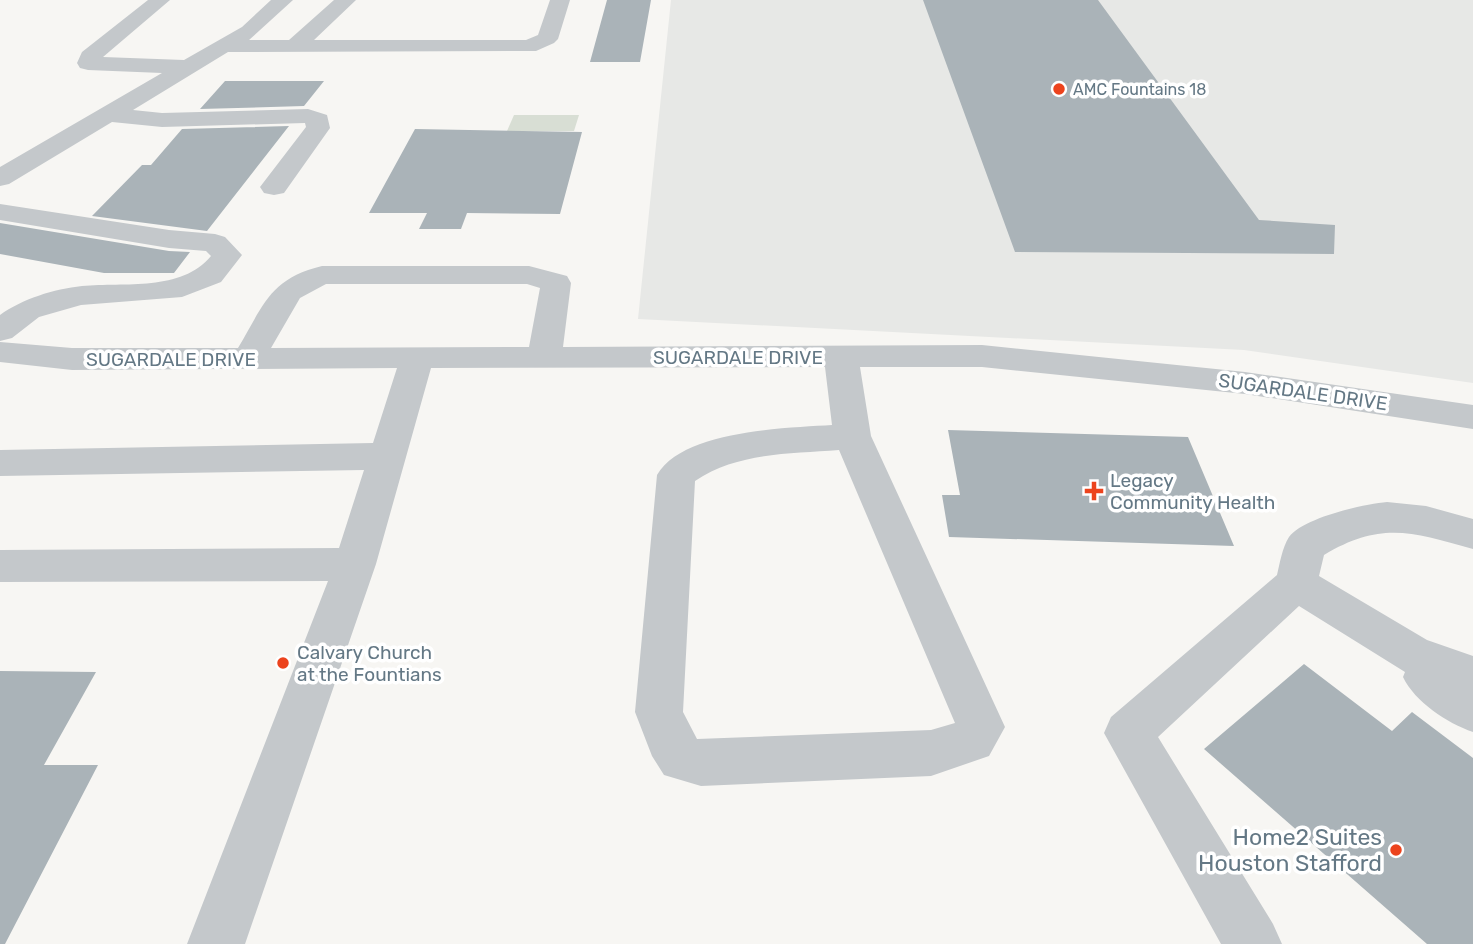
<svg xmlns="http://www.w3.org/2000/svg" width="1473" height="944" font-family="Rubik,sans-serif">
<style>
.built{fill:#e7e8e6}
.green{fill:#d8ded4}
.building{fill:#aab3b8}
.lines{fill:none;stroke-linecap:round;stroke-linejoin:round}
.minor{fill:#c4c8cb;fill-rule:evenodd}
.poi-dot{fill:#ec431d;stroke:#fff;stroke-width:2.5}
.labels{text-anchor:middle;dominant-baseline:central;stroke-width:7;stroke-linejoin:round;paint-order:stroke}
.far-poi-label{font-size:16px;fill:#647885;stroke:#fff;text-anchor:start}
.street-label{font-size:19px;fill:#647885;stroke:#fff}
.poi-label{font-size:19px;fill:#647885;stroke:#fff;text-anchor:start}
.near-poi-label{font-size:23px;fill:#647885;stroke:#fff;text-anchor:end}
</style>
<rect width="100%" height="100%" fill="#f7f6f3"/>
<!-- built -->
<path class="built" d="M671,0H1473V383L1244,350L638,319Z"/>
<!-- green -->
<path class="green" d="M514,115H579L574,131H507Z"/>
<!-- building -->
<path class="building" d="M607,0H651L640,62H590Z
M923,0H1098L1259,220L1335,225L1334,254L1015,252Z
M225,81H324L304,106L200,109Z
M289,126L207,231L92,216L142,165H151L182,129Z
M415,129L582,132L560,214L467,213L461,229H419L427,213H369Z
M0,223L169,251L190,252L174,273H104L0,254Z
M948,430L1188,437L1234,546L949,537L942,495H960Z
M1304,664L1392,731L1412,712L1473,758V944H1427L1204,749Z
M0,671L96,672L44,765H98L5,944H0Z"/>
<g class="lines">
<!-- minor -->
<path class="minor" d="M148,0H170L103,57L184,60L242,27L271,0H293L249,40H289L334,0H356L314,40H526L538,35L550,0H570L558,39L554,43L536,51L228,52L133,110L162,113L308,109L327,115L330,128L284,193L274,195L264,193L260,187L306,127L305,123L162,127L112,122L9,184L0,186V167L162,73L88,70L80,68L77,63L82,52Z
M0,204L169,230L215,234L225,237L242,255L221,282L182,297L81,305L39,317L12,338L0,341V315C22,299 54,289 82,286C125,282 181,292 211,256L206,251L169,248L0,220Z
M322,266H529L567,276L571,283L563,347L982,345L1245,372L1473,405V429L1245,394L982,367H860L871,436L1005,727L989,756L931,776L701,786L664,775L652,756L635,712L657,475C683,430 786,428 832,425L825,367L431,368L376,564L245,944H187L328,581L0,582V550L339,548L364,470L0,476V450L373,443L397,368L72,370L0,362V342L72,348H238C264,305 269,279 322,266ZM326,284H527L540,288L529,347L271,348L300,298ZM839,450L955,723L931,730L697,739L683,712L695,481C738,452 790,454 839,450Z
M1387,502L1426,506L1473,519V549C1412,532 1381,521 1324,555L1319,576L1427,640L1473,656V732C1447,723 1415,702 1403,677L1405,672L1299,606L1158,737L1273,924L1282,944H1221L1104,733L1111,717L1277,575C1280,563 1282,548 1289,537C1303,518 1363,504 1387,502Z"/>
</g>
<!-- markers -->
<g class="poi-dot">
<circle cx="1059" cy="89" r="7"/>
<path d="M1090.5 480.5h7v7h7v7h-7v7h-7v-7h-7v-7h7z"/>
<circle cx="283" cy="663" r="7"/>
<circle cx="1396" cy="850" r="7"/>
</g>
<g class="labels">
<!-- far-poi labels -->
<g class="far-poi-label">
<text x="1073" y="89">AMC Fountains 18</text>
</g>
<!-- street labels -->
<g class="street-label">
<text x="738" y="357">SUGARDALE DRIVE</text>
<text x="171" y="359">SUGARDALE DRIVE</text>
<text transform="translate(1303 392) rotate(8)">SUGARDALE DRIVE</text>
</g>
<!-- poi labels -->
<g class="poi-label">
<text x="1110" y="480">Legacy<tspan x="1110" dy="22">Community Health</tspan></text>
<text x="297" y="652">Calvary Church<tspan x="297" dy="22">at the Fountians</tspan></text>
</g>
<!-- near-poi labels -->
<g class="near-poi-label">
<text x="1382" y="837">Home2 Suites<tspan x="1382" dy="26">Houston Stafford</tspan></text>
</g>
</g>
</svg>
